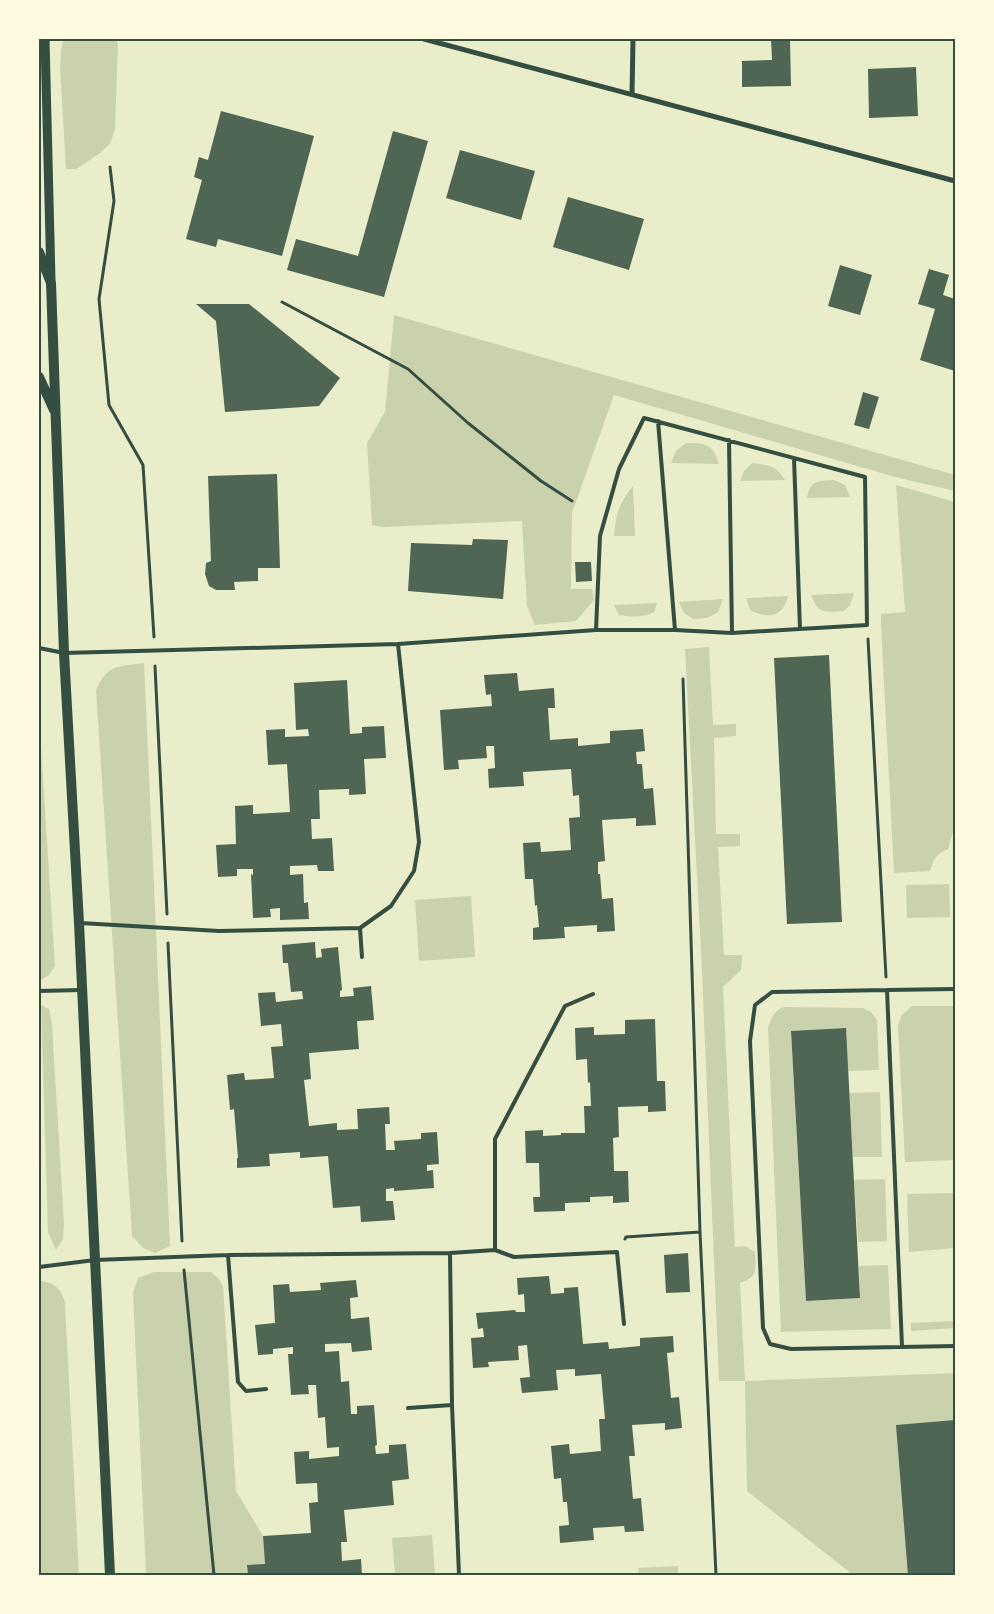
<svg xmlns="http://www.w3.org/2000/svg" width="994" height="1614" font-family="Inter,sans-serif">
<style>
.green{fill:#cad2ad}
.building{fill:#4f6655}
.lines{fill:none;stroke-linecap:round;stroke-linejoin:round}
.path{stroke:#344e41;stroke-width:3}
.service{stroke:#344e41;stroke-width:4}
.minor{stroke:#344e41;stroke-width:5}
.tertiary{stroke:#344e41;stroke-width:9}
.secondary{stroke:#344e41;stroke-width:10}
.neatline{fill:none;stroke:#344e41;stroke-width:2}
</style>
<rect width="100%" height="100%" fill="#e9edc9"/>
<!-- green -->
<path class="green" d="M64,39H116L118,44L115,129L110,144L100,153L81,166L76,169H66L60,66L61,49Z
M394,315L955,475V491L895,477L614,395L572,513L571,589H592L594,600L576,621L535,625L527,606L522,521L383,527L372,525L367,443L385,412Z
M686,443C706,443 712,443 719,464L671,463L676,451Z
M752,463C769,465 775,465 785,480L740,481L744,471Z
M834,480L845,485L850,497L807,498C811,480 816,481 834,480Z
M896,485L955,502V825L948,849C936,854 934,859 930,871L894,873L881,626V614L905,612Z
M633,486L635,536H614C616,514 619,503 633,486Z
M854,593L850,605L844,611C824,612 819,615 811,595Z
M788,596C783,618 768,619 750,610L746,598Z
M723,599L718,612L707,618L693,619L684,613L679,602Z
M657,603L654,612C642,618 631,617 619,615L614,605Z
M709,647L713,725L736,724V736L714,738L716,834H740V846L718,847L724,955H742L741,970L723,987L735,1247L745,1246L755,1252C756,1270 758,1277 740,1283L745,1381L955,1373V1575H853L747,1491L745,1381H719L702,971L685,649Z
M144,663L170,1246L155,1253L143,1248L132,1236L96,690C107,664 118,667 144,663Z
M39,716L55,966L49,975L39,981Z
M949,884L950,917L907,918L906,885Z
M471,896L475,957L419,961L415,900Z
M41,1005L49,1009L52,1025L64,1225L63,1239L56,1250L48,1232Z
M912,1006H955V1160L905,1162L898,1026L901,1016Z
M784,1007L863,1008L871,1012L877,1020L879,1070L848,1071L791,1032L806,1301L860,1298L859,1266L888,1265L891,1329L781,1332L768,1028C771,1018 774,1011 784,1007Z
M880,1092L882,1157H853L849,1093Z
M885,1179L887,1241L858,1242L854,1180Z
M955,1193V1248L909,1252L907,1194Z
M154,1272H211L218,1278L223,1286L236,1491L263,1536L265,1564L247,1566L248,1575H146L133,1293L138,1278Z
M39,1281C54,1281 62,1290 65,1303L79,1575H39Z
M955,1321V1328L911,1331V1323Z
M432,1535L435,1574L395,1575L392,1538Z
M678,1566V1575H639L638,1568Z"/>
<!-- building -->
<path class="building" d="M771,39H790L791,86L742,87V61L772,60Z
M916,67L918,116L869,118L868,69Z
M221,111L314,136L282,256L218,239L216,247L186,239L202,180L194,177L199,157L208,160Z
M393,131L428,141L384,297L287,270L296,239L358,256Z
M460,150L535,171L521,220L446,198Z
M568,197L644,219L629,270L553,247Z
M840,265L872,275L860,315L828,306Z
M929,269L949,275L943,295L955,299V371L920,360L935,309L918,304Z
M196,304H249L340,378L319,406L225,412L216,321Z
M863,392L879,397L869,429L854,425Z
M277,474L280,568H258V581L234,582L235,590H216L209,586L205,574L206,563L211,561L208,476Z
M473,539L508,540L503,599L408,591L411,543L472,545Z
M575,562H591L592,581L576,582Z
M829,655L842,922L787,924L774,658Z
M517,673L519,691L554,688L555,708H548L550,740L578,738V746L610,743V731L643,729L645,751L636,752L637,764H642L644,789L653,788L656,825L636,826V818L602,820L605,861L598,862V874H600L602,899L613,898L615,931L597,932V925L564,927L565,938L533,940V928L539,927L537,905L535,906L533,879H525L523,843L540,842L541,852L571,850L569,818L580,817L579,795L573,796L571,769L523,772L524,786L489,788L488,769L495,768L494,746H486L487,758L458,760L459,769L444,770L440,710L492,706L491,694L486,695L484,675Z
M347,680L350,734L362,733V727L384,726L386,758L364,759L366,794L349,795V789L319,790L320,819H311L312,839L332,838L334,871H318L317,865L290,866V875L303,874L304,903L308,902L309,919L280,920V908L270,909L271,917L253,918L251,874L253,875V869H237V876L218,877L216,845L236,844L235,806L253,805V814L290,812L287,764L268,765L266,730L285,729V737L309,736L308,729L296,730L294,683Z
M315,942L316,958L322,957L321,949L338,947L342,990L340,991V997L354,996L353,988L371,986L374,1020L357,1021L359,1049L309,1053L311,1079L304,1080L309,1126L337,1123V1130L358,1129L357,1109L389,1107L390,1124H385L386,1150H395L394,1141L421,1139V1133L437,1132L439,1164L427,1165V1171L433,1170L434,1188L394,1191V1188L386,1189V1201H393L395,1220L361,1222L360,1206L333,1208L328,1156L300,1158V1152L269,1154L270,1166L237,1168V1158H238L234,1109L230,1110L227,1075L244,1073L245,1080L274,1078L271,1047L283,1046L281,1024L261,1026L258,993L275,992L276,1002L303,999L302,991L291,992L288,963H283L282,945Z
M655,1019L657,1081H665L666,1111L648,1112V1106L618,1107L619,1137L613,1138L614,1171H628L629,1202L613,1203V1196L590,1197V1202L565,1203V1211L534,1212L533,1197H540L539,1163H526L525,1131L543,1130V1136L561,1135V1133H585L584,1106H591L590,1082L588,1083L587,1059L576,1060L575,1028L594,1027V1035L625,1034V1020Z
M846,1028L860,1298L806,1301L791,1031Z
M688,1253L690,1292L666,1293L664,1255Z
M549,1276L551,1294L564,1293V1288L578,1287L583,1344L608,1342L609,1349L640,1346V1338L673,1336L674,1352L667,1353L671,1398L679,1397L682,1428L665,1430V1423L632,1425L635,1456H629L633,1499L641,1498L644,1531L625,1532L624,1526L593,1528L594,1540L560,1543L559,1526L569,1525L567,1502H563L561,1478L554,1479L551,1446L569,1444L570,1454L601,1451L599,1419H605L601,1374L575,1376V1369L556,1370L558,1390L522,1393L520,1378L530,1377L527,1345L518,1346L519,1360L488,1362L489,1367L473,1368L471,1338L484,1337L483,1328L478,1329L476,1313L515,1310L516,1312H525L524,1294L518,1295L517,1278Z
M356,1280L358,1297L350,1298L351,1319L369,1317L372,1350L352,1352L351,1343L325,1344V1352L339,1351L341,1382L349,1381L351,1414H357V1406L374,1405L377,1445L375,1446L376,1454L389,1453V1445L406,1444L409,1479L392,1481L394,1505L344,1510L347,1542H341L342,1561L361,1559L362,1575H248L247,1565L265,1564L263,1536L311,1533L309,1503L318,1502L317,1483L296,1484L294,1452L309,1451V1459L339,1456V1447L327,1448L325,1417L318,1418L316,1385H308L309,1394L291,1395L288,1354H293V1347L273,1349V1354L258,1355L255,1325L275,1323L273,1285L289,1284L290,1292L321,1290L320,1283Z
M955,1420V1575H908L896,1425Z"/>
<g class="lines">
<!-- path -->
<path class="path" d="M110,167L114,201L99,299L109,405L143,465L154,637
M282,302L408,369L468,423L541,481L572,501
M868,639L886,977
M155,666L167,914
M683,679L700,1232L716,1575
M168,943L182,1241
M625,1239L626,1237L700,1232
M184,1270L214,1575"/>
<!-- service -->
<path class="service" d="M658,421L675,630
M729,440L732,633
M794,458L800,629
M39,648L64,653L398,644L596,630H675L732,633L867,625L865,477L644,418L619,469L600,536L596,630
M80,923L219,931L360,928
M362,957L360,928L391,906L414,871L419,842L398,644
M887,990L772,992L755,1005L750,1041L763,1328L770,1344L791,1349L955,1346
M39,991L81,990
M495,1250L514,1257L617,1252L624,1324
M228,1255L238,1382L246,1391L266,1389
M39,1267L95,1260L228,1255L450,1253
M902,1346L887,990L955,989
M408,1408L452,1405
M459,1575L452,1405L450,1253L495,1250V1139L565,1006L593,994"/>
<!-- minor -->
<path class="minor" d="M424,39L955,181
M632,94L633,39"/>
<!-- tertiary -->
<path class="tertiary" d="M45,39L51,280"/>
<!-- secondary -->
<path class="secondary" d="M39,252L51,283L64,653L79,923L110,1575
M39,377L54,410"/>
</g>
<!-- border -->
<rect width="994" height="1614" fill="none" stroke="#fefae0" stroke-width="80"/>
<rect x="40" y="40" width="914" height="1534" class="neatline"/>
</svg>
